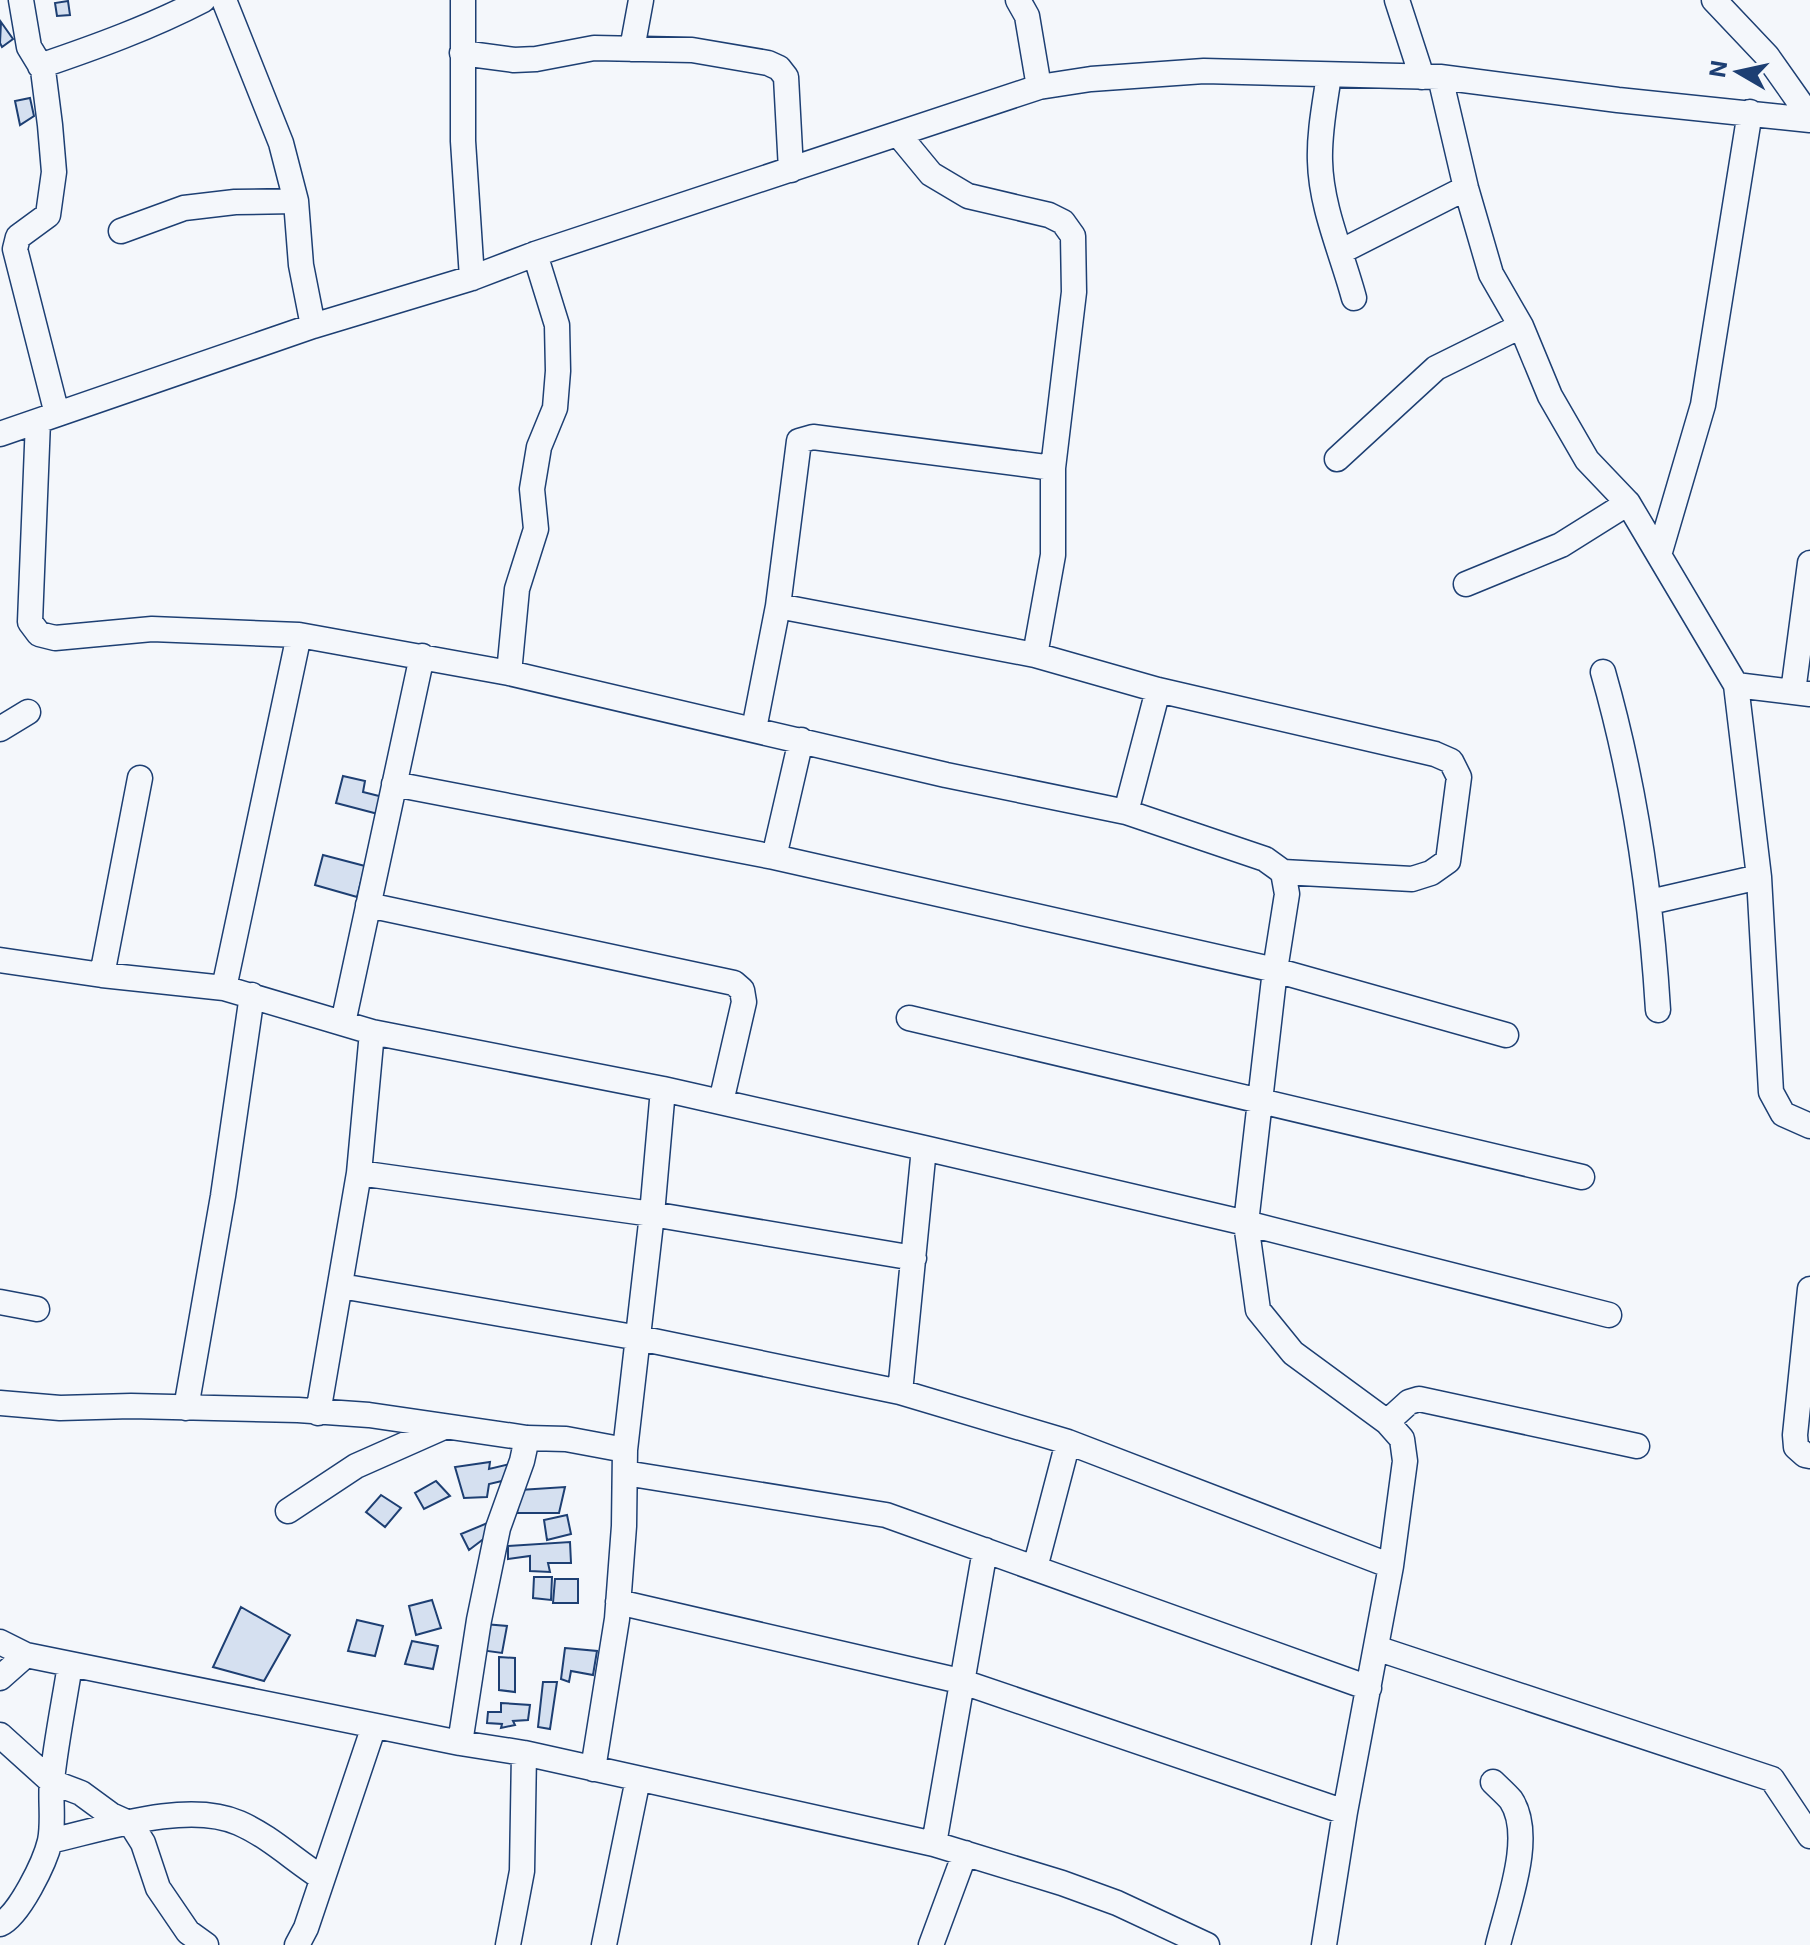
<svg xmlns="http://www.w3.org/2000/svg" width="1810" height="1945" font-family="Inter,sans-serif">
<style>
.building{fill:#d5e0f0;stroke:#1d3f73;stroke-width:2}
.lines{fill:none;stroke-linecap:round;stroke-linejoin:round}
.minor-casing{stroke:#1d3f73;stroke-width:27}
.minor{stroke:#f4f7fb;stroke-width:24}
</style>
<rect width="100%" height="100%" fill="#f4f7fb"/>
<!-- building -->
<path class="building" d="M68,1L70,15L57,16L55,3Z
M1,22L13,39L2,47L0,43Z
M30,98L34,116L20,125L15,101Z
M343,776L365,781L363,792L383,797L378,814L336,803Z
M323,855L365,866L357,897L315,885Z
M522,1461L506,1480L489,1484L487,1497L464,1498L455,1467L490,1462L489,1469Z
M436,1481L450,1496L424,1509L415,1493Z
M565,1487L559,1513H517L520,1490Z
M381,1495L401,1508L385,1527L366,1512Z
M567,1515L571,1534L547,1540L544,1520Z
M490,1522L498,1528L469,1550L461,1534Z
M570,1542L571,1563H548L550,1572L530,1571V1556L508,1559V1546Z
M534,1577H552L551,1600L533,1598Z
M555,1579H578V1603H553Z
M432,1600L441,1628L416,1635L409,1606Z
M241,1607L290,1635L264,1681L213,1667Z
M357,1620L383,1626L375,1656L348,1651Z
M484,1624L507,1626L502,1653L480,1650Z
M412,1641L438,1646L433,1669L405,1664Z
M565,1648L597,1651L593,1675L571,1671L569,1682L561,1679Z
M499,1657L515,1658V1692L499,1690Z
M543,1682H557L550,1729L538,1727Z
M501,1703L530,1705L528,1720L513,1721L515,1725L501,1728L502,1724L487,1723L488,1712H501Z"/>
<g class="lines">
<defs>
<path id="minor" d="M21,0L29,47L43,70L50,125L54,172L48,215L18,237L15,249L57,414
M224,0L281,143L296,201L301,265L313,326
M463,0V141L472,278
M1018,0L1027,16L1039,87
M1397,0L1422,77
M1714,0L1767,56L1810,117
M632,49L641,0
M462,53L514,60L536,59L594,48L692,50L768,63L779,68L786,77L791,170
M40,66C96,47 151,27 203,0
M1329,75C1325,103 1319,132 1320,161C1321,208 1342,253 1354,298
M1440,77L1466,188L1491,274L1521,326L1550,396L1587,460L1628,503L1736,685L1759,877L1771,1092L1783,1114L1810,1126
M898,134L931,174L968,196L1049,215L1063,222L1073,236L1074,292L1053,468V555L1035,655
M121,231L184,208L235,202L296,201
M1342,251L1466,188
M38,421L30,622L39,634L55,638L152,629L299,635L509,673L946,775L1126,812L1265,859L1283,872L1287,894L1275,970L1246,1223L1258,1310L1293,1353L1387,1422L1402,1439L1405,1461L1391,1566L1345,1812L1324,1945
M0,434L313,326L472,278L535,254L1039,87L1091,79L1204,71L1440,77L1618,100L1810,120
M1337,459L1436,368L1521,326
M1659,555L1703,405L1750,112
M1466,584L1561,545L1628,503
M778,606L1035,655L1158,690L1435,754L1451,761L1459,777L1448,861L1431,873L1412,879L1283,872
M1603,672C1635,784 1651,894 1658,1010
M509,673L517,589L536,529L532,489L539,447L555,408L558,371L557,325L535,254
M1736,685L1810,694
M1793,692L1810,563
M0,729L28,712
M754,729L778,606L799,441L813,437L1053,468
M394,784L774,857L1275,970L1506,1035
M1126,812L1158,690
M774,857L801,740
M1650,902L1759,877
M368,905L734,983L742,990L744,1002L721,1102
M0,960L102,975L224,988L372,1032L663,1089L924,1148L1246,1223L1609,1315
M102,975L140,778
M224,988L299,635
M909,1018L1582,1177
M343,1023L422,656
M359,1173L652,1214L914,1258
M341,1286L639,1338L900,1392L924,1148
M1810,1289L1795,1435L1796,1447L1805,1455L1810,1456
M0,1302L37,1309
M900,1392L1068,1442L1391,1566
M0,1403L60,1408L131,1406L298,1410L369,1415L527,1438L566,1439L625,1450
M186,1408L223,1196L252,995
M318,1413L359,1173L372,1032
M1387,1422L1409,1402L1419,1399L1637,1446
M625,1473L886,1515L1369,1688
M288,1511L356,1466L444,1427
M1035,1568L1068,1442
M618,1602L960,1681L1345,1812
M0,1642L26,1655L460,1743L524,1753L934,1844L1062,1883L1117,1903L1207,1945
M1376,1648L1772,1779L1810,1836
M0,1678L26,1655
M0,1735L52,1782L81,1793L111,1815L131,1824L143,1843L158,1888L188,1932L206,1945
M460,1743L479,1620L498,1528L522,1461L527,1438
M593,1769L617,1619L624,1526L625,1450L652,1214L663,1089
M1493,1782C1499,1788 1506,1794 1511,1800C1535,1836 1507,1906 1498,1945
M50,1841C103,1829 188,1800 239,1823C269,1836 294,1860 322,1878
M934,1844L985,1550
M0,1924C19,1916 45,1862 50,1841C54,1822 50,1800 52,1780C56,1742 64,1703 70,1665
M297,1945L306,1928L374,1726
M508,1945L522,1871L524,1753
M604,1945L638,1779
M931,1945L965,1853"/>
</defs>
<!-- minor casing -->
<use href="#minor" class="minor-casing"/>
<!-- minor -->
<use href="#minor" class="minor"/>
</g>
<!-- north arrow -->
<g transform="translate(1738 72) rotate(279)" stroke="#f4f7fb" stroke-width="6" paint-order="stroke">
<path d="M0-6L14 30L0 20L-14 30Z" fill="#1d3f73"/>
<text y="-12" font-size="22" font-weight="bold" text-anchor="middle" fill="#1d3f73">N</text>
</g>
</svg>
